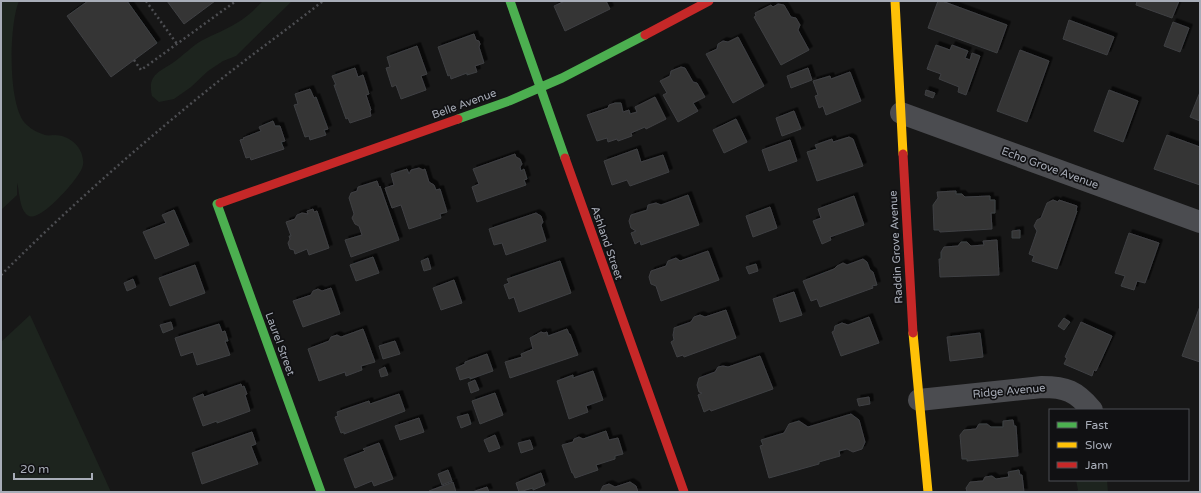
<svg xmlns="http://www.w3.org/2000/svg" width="1201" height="493" font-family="'Varela Round',sans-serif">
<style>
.green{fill:#1d241e}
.building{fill:#353536;stroke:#3f4043;filter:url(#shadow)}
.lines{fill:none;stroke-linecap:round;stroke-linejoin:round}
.path{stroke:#4d4e52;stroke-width:2.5;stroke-dasharray:2 3;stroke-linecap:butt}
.street{stroke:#4b4c50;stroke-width:22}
.fast{stroke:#4caf50;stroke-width:9}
.slow{stroke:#ffc107;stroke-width:9}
.jam{stroke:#c62828;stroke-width:9}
.labels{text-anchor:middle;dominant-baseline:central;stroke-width:3.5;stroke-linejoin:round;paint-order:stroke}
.street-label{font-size:11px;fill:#a8adb8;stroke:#111113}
</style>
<defs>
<filter id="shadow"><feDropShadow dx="3.5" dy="-3.5" stdDeviation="0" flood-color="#0009"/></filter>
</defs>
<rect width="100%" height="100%" fill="#171717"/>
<!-- green -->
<path class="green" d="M1,1H19C9,24 7,109 27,125C32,130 39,133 45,135C49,136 51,135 54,135C69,135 82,146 83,160C84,164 82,169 80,172C75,182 40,222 29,216C19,211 20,192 17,183V195L1,210Z
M263,1H292L236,56L223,61L208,71L191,87L174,99L159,102L152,96C147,74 160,72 174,62C184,55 191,47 201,41C214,34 228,29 240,21C248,16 256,8 263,1Z
M30,315L111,492H1V342Z
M1076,480H1107L1108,492H1076L1078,490Z"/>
<!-- building -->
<path class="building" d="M88,1H127L157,43L111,77L67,16Z
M167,1H215L184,24Z
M565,1H606L610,9L565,31L554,6Z
M938,1H942L1007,25L997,53L928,28Z
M1137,1H1179L1172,18L1136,5Z
M778,4L784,5L791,17L796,18L800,25L798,30L809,50L781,65L754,17L756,16L755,13L771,5L773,7Z
M1069,20L1114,37L1107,55L1063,39Z
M1173,22L1189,28L1180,52L1164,46Z
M474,34L476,40L479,41L480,44L479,47L484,63L475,66L477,72L467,75V73L451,79L450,75L448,76L438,47Z
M738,37L764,86L733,103L706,54L717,49L718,44L723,41L728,42Z
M936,45L950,50L952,45L968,51L965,58L970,60L972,53L980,56L966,95L958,92L959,87L939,79L941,74L927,69Z
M417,46L427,74L421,76L426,90L401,99L396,85L392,87L386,68L390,67L387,57Z
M1020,50L1049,61L1027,122L997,111Z
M681,67L685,68L693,82L697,83L705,97L693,103L698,111L678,122L663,95L667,93L660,81L670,76L671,71Z
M355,68L358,77L363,75L369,94L366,95L371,110L370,111L371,116L350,123L348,118L346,119L334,85H336L332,76Z
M808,68L812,80L791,88L787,76Z
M850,72L861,101L826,115L823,106L819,108L815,96L818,95L813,81L830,76L831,79Z
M310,89L314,98L316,97L328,129L324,130L326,135L310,140L309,136L305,137L294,105L298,104L295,94Z
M926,90L935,93L933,98L925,95Z
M1109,90L1138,101L1123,142L1094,131Z
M1200,92V121L1190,117Z
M655,97L666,119L646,129L645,127L631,133L632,136L618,141L617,139L608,142L607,138L597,141L587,115L608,108L609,105L615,103H621L623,112L629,110L630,114L637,112L635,107Z
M794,111L801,129L782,136L776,118Z
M736,119L747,142L724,153L713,130Z
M273,121L275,126H280L285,141L281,142L284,149L251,160L250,157L246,158L240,140L244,139L243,138L261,131L259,127Z
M1167,135L1200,147V185L1154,169Z
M849,137L853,139L863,166L817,181L807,152L817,149L815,145L832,139L833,142Z
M790,140L797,161L769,171L762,150Z
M637,149L641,162L663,155L669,172L630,186L627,180L612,185L604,161Z
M515,154L516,157L520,159L522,164L520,167L521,171L524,169L527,179L524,180L526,185L477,202L472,187L479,184L473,169Z
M419,168L423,170L425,169L429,182L434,185L436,190L440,189L447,212L440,214L441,218L409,229L401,205L392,208L385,188L394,185L391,174L407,169L409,174L411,170Z
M377,181L379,187L380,186L399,240L351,257L345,240L362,235L359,226L355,224L352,218L354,214L349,198L351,193L357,191L358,187Z
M956,191V194H962L965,197L990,196V200H995V213H991L992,229L940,232L939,230H934L933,205L938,198L937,192Z
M688,195L699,225L641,245L640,241L635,244L631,233L636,231L631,228L629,221L631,215L647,210L648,205L656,203L661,205Z
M854,196L864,225L830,237L831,240L822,244L813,221L821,218L818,209Z
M1053,200L1058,202L1059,200L1077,206L1076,211H1077L1057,269L1032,261L1034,256L1029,254L1037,231L1034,226L1037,220L1041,218L1047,203Z
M770,207L777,228L753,237L746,216Z
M313,209L314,212L317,211L329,248L309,255L307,249L295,254L294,250L290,249L288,243L290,239L289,236H291L286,222L295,219L297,215L302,213L308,214L307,211Z
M174,210L189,245L155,259L143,232L166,223L162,215Z
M536,213L541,216L543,222L541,225L546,241L506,255L502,243L494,245L489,229Z
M1020,230V238H1012V231Z
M1129,233L1159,243L1145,283L1137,281L1134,290L1121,286L1125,276L1115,273Z
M997,240L999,275L940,277L939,259H941V252L944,247L958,246L961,242H967L971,246L984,245L983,241Z
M708,251L719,280L661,301L656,286L651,284L649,277L651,271L666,266L668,261L676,258L680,261Z
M373,257L379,273L356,281L350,265Z
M428,258L431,269L424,271L421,261Z
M863,259L867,262L870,270L873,272L877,285L872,286L873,288L820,307L817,299L811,301L803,281L834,269L837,266L843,263L847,265Z
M560,261L571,293L519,312L514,297L509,299L504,285L509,283L507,279Z
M756,264L758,271L749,274L746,267Z
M195,265L205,293L170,306L159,278Z
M133,279L136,287L127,291L124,283Z
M454,280L462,303L441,310L433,288Z
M331,288L340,314L303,327L293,301L311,295L313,291L318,289L322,291Z
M794,292L802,315L780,322L773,299Z
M1200,306V362L1182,356Z
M726,310L736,338L684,357L683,355L677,357L671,342L674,340L673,335L674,330V328L691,322L694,317L700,315L705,317Z
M869,317L879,343L841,356L832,332L834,331L835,326L842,323L848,325Z
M1064,318L1070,322L1064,330L1058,326Z
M171,322L173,329L163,333L160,325Z
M1081,322L1112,336L1096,371L1094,370L1092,376L1064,364L1067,358L1065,357Z
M219,324L222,332L225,331L228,341H225L230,355L197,365L193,352L181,356L175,338Z
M363,329L375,362L361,366L362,370L346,376L345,372L319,381L308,349L329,341L331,337L337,335L341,337Z
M567,329L569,334H570L578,355L510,378L505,362L522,357L521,354L533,349L530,338L541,332L544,333L547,332L548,336Z
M980,333L983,357L950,361L947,337Z
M395,341L400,354L383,359L379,346Z
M487,354L493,371L470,379V377L460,380L456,368L465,364V362Z
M760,356L773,389L711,411L710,409L704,412L698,395L702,393L699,392L697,385L699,378L715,372L718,367L723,366L728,367Z
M385,367L388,375L381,377L379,370Z
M593,371L603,400L586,406L588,412L569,419L557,381L573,375V378Z
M475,380L479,390L471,393L468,383Z
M241,384L242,387L244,386L247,394L245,395L250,411L217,423V421L203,426L193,398L203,394L204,397Z
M495,393L503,415L480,424L472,401Z
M399,394L405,411L344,434V432L341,433L335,417L338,416L337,412L369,401L370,404Z
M869,397L870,404L859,406L857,399Z
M468,414L471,424L461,428L457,417Z
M851,414L859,420L865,442L862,449L853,452L847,449L839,451L840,456L819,462V464L769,478L760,446L763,445L761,440L784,433L789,424L799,421L808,427Z
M419,418L424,432L400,440L395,426Z
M1013,420L1014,426H1016L1018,456L967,461V459H962L960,435L964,430L976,429L979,424H987L991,427H1003V421Z
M606,431L609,440L618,438L623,454L615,456V459L596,465L598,470L575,478L573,473H572L562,445L573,442L574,439L579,437L583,439Z
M252,432L256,444L251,446L258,464L202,484L192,453Z
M495,435L500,448L489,452L484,440Z
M530,440L533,449L521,453L518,443Z
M379,443L393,479L374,486L372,481L355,488L344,459L365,451L363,449Z
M448,470L452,481L442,485L438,474Z
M1019,470L1020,475H1022L1024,492H967L966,488L970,482L983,481L985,477L992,476L996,479L1009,477L1008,472Z
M541,473L545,485L533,490V488L519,492L516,483Z
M453,482L456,492H430L429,491Z
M630,482L636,486L638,492H600L603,486L609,484L615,487Z
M487,487L489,492H472Z"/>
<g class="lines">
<!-- path -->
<path class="path" d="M146,1L177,44
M134,60L141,70L236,1
M1,275C70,206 144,141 220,80C254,53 289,28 323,1"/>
<!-- street -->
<path class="street" d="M901,113L1200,222
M919,400L1042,387C1066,387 1076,391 1092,410"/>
<!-- fast -->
<path class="fast" d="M510,1L565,158
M458,119L509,101L562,78L645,35
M220,203L217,204L321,492"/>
<!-- slow -->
<path class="slow" d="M895,1L903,154
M913,333L928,492"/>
<!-- jam -->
<path class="jam" d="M645,35L709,1
M903,154L913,333
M565,158L684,492
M220,203L458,119"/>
</g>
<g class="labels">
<!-- street labels -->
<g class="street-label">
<text transform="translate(464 104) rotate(-20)">Belle Avenue</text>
<text transform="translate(1050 168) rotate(20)">Echo Grove Avenue</text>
<text transform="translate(607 243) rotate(71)">Ashland Street</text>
<text transform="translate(896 247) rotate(-93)">Raddin Grove Avenue</text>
<text transform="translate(280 344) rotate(70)">Laurel Street</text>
<text transform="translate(1009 391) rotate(-5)">Ridge Avenue</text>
</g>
</g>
<!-- border -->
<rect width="1201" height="493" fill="none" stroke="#a8adb8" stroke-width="4"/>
<!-- legend -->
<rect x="1049" y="409" width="140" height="72" fill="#111113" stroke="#4d4f55"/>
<rect x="1057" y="422" width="20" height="6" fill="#4caf50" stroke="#4d4f55"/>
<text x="1085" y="429" font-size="12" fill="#a8adb8">Fast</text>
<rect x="1057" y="442" width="20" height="6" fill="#ffc107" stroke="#4d4f55"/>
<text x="1085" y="449" font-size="12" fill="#a8adb8">Slow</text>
<rect x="1057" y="462" width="20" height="6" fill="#c62828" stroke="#4d4f55"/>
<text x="1085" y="469" font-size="12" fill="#a8adb8">Jam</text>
<!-- scale -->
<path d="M14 473v6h78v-6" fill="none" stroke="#a8adb8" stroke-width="2"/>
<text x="20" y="473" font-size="12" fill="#a8adb8" stroke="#111113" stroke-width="3" paint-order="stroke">20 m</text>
</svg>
